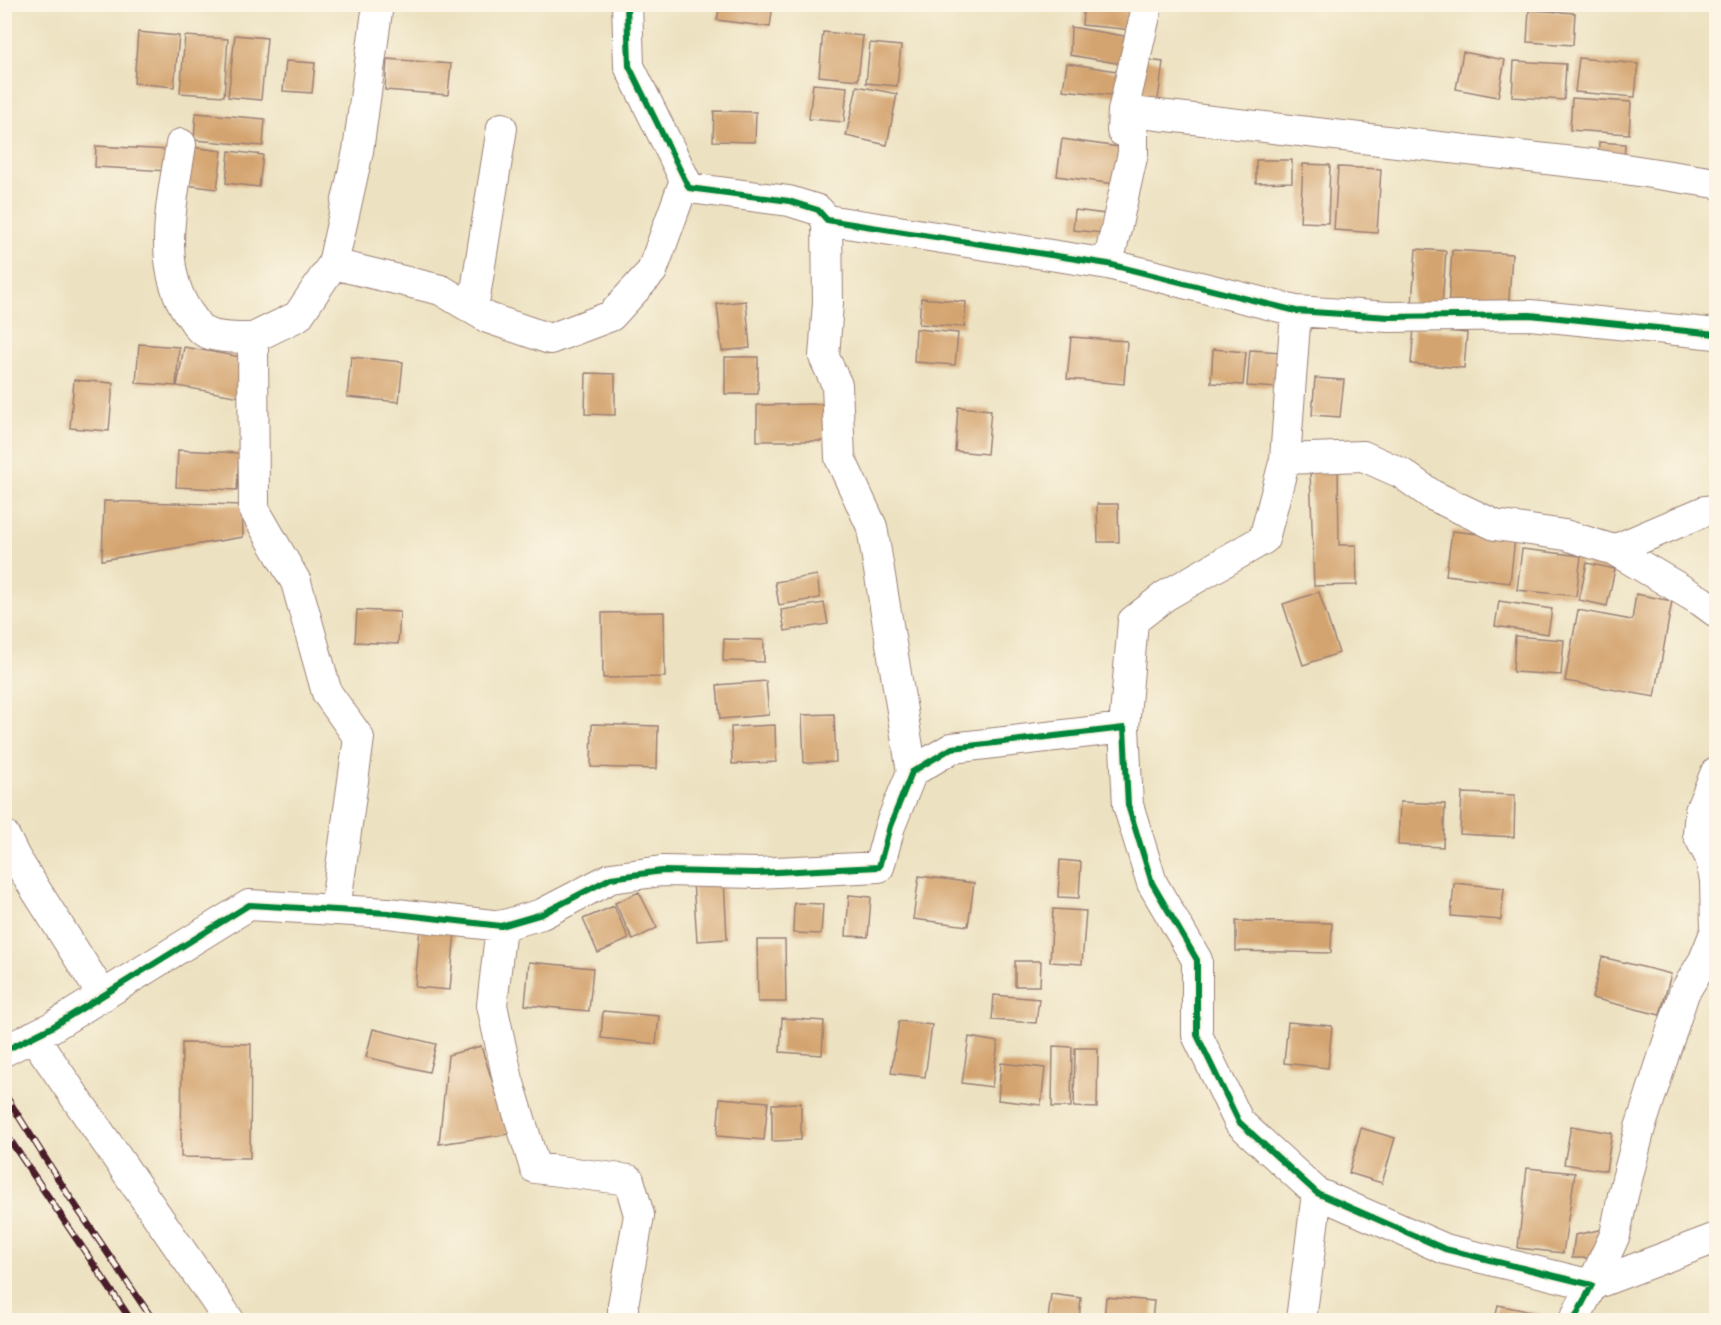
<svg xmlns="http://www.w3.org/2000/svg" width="1721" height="1325" font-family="'Patrick Hand',sans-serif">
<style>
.building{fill:#d4a46f}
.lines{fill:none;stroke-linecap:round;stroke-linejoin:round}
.street-casing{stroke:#9b8076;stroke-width:32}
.street{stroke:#fff;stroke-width:30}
.rail-casing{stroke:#4a1f2b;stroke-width:7}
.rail{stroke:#fcf5e5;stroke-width:4.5;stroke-dasharray:14;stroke-linecap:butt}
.cycleway-casing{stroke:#fcf5e5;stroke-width:10}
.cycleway{stroke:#00873e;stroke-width:6}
</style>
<rect width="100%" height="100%" fill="#fcf5e5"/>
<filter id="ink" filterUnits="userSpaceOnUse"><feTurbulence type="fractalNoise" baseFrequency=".0167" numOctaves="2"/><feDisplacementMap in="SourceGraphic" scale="12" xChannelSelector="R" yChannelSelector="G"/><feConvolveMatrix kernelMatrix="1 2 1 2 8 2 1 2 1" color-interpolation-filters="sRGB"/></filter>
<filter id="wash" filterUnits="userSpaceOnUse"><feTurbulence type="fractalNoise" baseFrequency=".008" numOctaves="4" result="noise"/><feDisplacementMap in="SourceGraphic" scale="24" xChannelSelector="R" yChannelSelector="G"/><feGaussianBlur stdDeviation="1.35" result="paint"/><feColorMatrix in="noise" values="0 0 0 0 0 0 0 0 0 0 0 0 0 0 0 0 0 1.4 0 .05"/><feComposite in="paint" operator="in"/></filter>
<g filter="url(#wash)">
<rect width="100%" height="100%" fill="#ece1c0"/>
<g id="blocks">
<!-- building -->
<path class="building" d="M720,4H773L770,27L717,20Z
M1084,4H1116L1138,7L1133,30L1082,25Z
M1529,10L1575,13L1573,45L1527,42Z
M1071,27L1130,37L1128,65L1070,55Z
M138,32L179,36L174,87L134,83Z
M823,32L863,36L858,80L819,76Z
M235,35L267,38L261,100L228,97Z
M185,36L228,39L224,96L180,93Z
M870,43L901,46L897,86L866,83Z
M1463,52L1505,60L1498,97L1456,89Z
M1579,58L1638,64L1635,97L1575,92Z
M387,59L451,64L448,95L385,90Z
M1142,59L1163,62L1157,107L1135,104Z
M286,61L315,63L312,93L283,91Z
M1514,61L1566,64L1564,100L1512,97Z
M1067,63L1122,72L1120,96L1063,90Z
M813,84L847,87L844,122L809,119Z
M857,86L897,94L887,145L846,136Z
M1572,98L1631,102L1629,134L1570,130Z
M714,111L756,112L755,142L713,141Z
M196,113L265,119L263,146L194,140Z
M1062,139L1126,148L1121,185L1057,176Z
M1599,142L1625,144L1624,163L1598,162Z
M96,146L170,150L169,171L95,167Z
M191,147L222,151L217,189L186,185Z
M229,151L263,155L259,187L226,183Z
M1256,160H1292V182L1256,183Z
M1303,164L1330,165L1328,223L1300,222Z
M1338,167L1381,169L1377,233L1334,230Z
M1075,210L1105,214L1102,233L1073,230Z
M1416,249L1446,251L1442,306L1412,304Z
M1452,250L1512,254L1508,314L1448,310Z
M921,298L966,302L964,327L919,324Z
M746,301L750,348L722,351L717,304Z
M1414,328L1467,333L1464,368L1411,364Z
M916,329L958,333L955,365L914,362Z
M1071,337L1127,341L1124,384L1067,379Z
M139,344L179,347L176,386L136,383Z
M184,347L247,358L240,397L177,386Z
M1213,349L1246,352L1243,385L1211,383Z
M1250,350L1281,352L1278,388L1247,386Z
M351,357L403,362L399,402L347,397Z
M725,357H758V394H725Z
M586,373L615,374V415L585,414Z
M1315,378L1344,380L1340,417L1312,415Z
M74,380L113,383L109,431L70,428Z
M827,404L828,441H757V405Z
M958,407L991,410L987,454L955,451Z
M178,450L239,453L237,490L176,487Z
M1338,468L1339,545H1356L1357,585L1314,586L1310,469Z
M104,501L242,505L243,537L102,560Z
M1097,504H1118L1119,542H1098Z
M1452,531L1515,538L1510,583L1446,575Z
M1522,549L1581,556L1576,596L1517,590Z
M1587,563L1615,569L1607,606L1579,600Z
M817,575L820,598L779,605L775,582Z
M1319,592L1339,653L1303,665L1283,604Z
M1636,594L1672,601L1655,697L1565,681L1578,610L1632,620Z
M1499,601L1552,609L1548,634L1495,626Z
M824,603L828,624L785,631L781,610Z
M357,610L400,612L398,644L355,642Z
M664,612L665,677L603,678L602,613Z
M1515,636L1564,640L1561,675L1513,672Z
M724,639L764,640V662L723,661Z
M766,681L769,715L720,719L717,685Z
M834,714L836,762L804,763L802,715Z
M592,724L658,726L657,769L591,767Z
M775,725L776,762L732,764L731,727Z
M1462,793L1515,795L1514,837L1460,834Z
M1400,802L1445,804L1443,847L1398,845Z
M1060,860L1081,862L1079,898L1058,897Z
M919,876L974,883L968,926L913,919Z
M724,879L727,939L697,941L693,881Z
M1454,883L1504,888L1501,920L1451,916Z
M639,892L657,928L633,940L615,903Z
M849,895L871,897L868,937L846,936Z
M794,903L823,904L821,934L793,933Z
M614,906L629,939L598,953L583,919Z
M1053,909L1086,911L1082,964L1050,962Z
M1236,921L1332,923L1331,953L1236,951Z
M420,927L455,930L450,990L415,987Z
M757,940H785L786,1002H758Z
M1602,957L1671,974L1660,1015L1592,998Z
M1015,961H1041L1040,986H1015Z
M529,962L593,968L589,1011L525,1005Z
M994,995L1039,999L1036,1023L992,1020Z
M603,1011L659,1016L656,1044L601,1038Z
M782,1018L824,1021L822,1055L780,1052Z
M899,1021L932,1025L925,1077L891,1073Z
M1288,1022L1332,1026L1328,1068L1284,1063Z
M373,1029L436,1044L429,1072L366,1057Z
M969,1037L998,1042L992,1087L962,1083Z
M182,1043L251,1044L250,1158L181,1157Z
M481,1046L509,1134L439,1144L448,1055Z
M1053,1046L1072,1047L1071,1107H1052Z
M1075,1048H1098L1097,1108L1074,1107Z
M1001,1063L1045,1068L1041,1105L998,1100Z
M720,1098L768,1102L764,1140L717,1136Z
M801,1103V1140L772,1141V1104Z
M1571,1126L1612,1133L1606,1171L1564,1164Z
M1361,1128L1395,1138L1382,1183L1349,1173Z
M1527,1168L1575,1173L1563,1253L1518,1248Z
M1604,1229L1597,1258H1572L1575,1235Z
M1051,1294L1081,1298L1079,1320H1048Z
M1106,1297L1154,1301L1152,1320H1104Z
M1498,1305L1541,1314L1539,1320H1495Z"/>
</g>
</g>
<g filter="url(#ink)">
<use href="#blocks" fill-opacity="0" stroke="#9b8076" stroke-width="1.5"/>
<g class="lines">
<defs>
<path id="street" d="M627,4L629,66L689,188L789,201L818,210L827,220L1108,264L1296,311L1389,317L1530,315L1716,334
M1123,111L1599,165L1716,183
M181,144C173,199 155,265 189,314C193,318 196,325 200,329C212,339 238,338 253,338
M827,220L828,303L824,357L837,385L840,458L872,527L912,772
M333,264L441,290L488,318L550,339L611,316L652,271L685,180
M1108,264L1133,153V134L1122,131L1123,111L1147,7
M473,309L502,128
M1285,459L1296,311
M1614,550L1705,511L1716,510
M1124,728L1133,621L1165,596L1264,539L1285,459L1363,456L1401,473L1432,495L1495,525L1565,535L1614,550L1701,601L1716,612
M4,835L15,857L103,996
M335,910L359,738L327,693L296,582L254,509L253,338L298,316L333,264L358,151L378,4
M501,926L492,1005L508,1080L535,1168L629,1180L639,1215L623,1305V1320
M33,1036L229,1320
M4,1051L52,1027L249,905L388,913L501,926L542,914L611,878L662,871L757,873L879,867L890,826L912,772L952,748L1124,728L1128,805L1152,883L1197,960V1035L1239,1122L1317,1193L1445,1249L1592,1285L1574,1320
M1592,1285L1615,1235L1623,1195L1640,1128L1684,993L1704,960L1716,930L1715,880L1710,857L1698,834L1700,811L1716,772
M1592,1285L1716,1238
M1301,1320L1317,1193"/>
</defs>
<!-- street casing -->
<use href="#street" class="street-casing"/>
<!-- street -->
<use href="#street" class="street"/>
<defs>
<path id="rail" d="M4,1093L69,1196L153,1320
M4,1131L131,1320"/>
</defs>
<!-- rail casing -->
<use href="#rail" class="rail-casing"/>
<!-- rail -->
<use href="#rail" class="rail"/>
<defs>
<path id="cycleway" d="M627,4L629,66L689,188L789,201L818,210L827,220L1108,264L1296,311L1389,317L1530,315L1716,334
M4,1051L52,1027L249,905L388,913L501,926L542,914L611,878L662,871L757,873L879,867L890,826L912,772L952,748L1124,728L1128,805L1152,883L1197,960V1035L1239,1122L1317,1193L1445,1249L1592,1285L1574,1320"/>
</defs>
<!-- cycleway casing -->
<use href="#cycleway" class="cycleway-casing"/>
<!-- cycleway -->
<use href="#cycleway" class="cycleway"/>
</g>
</g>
<!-- margin -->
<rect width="1721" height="1325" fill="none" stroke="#fcf5e5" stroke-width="24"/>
</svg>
